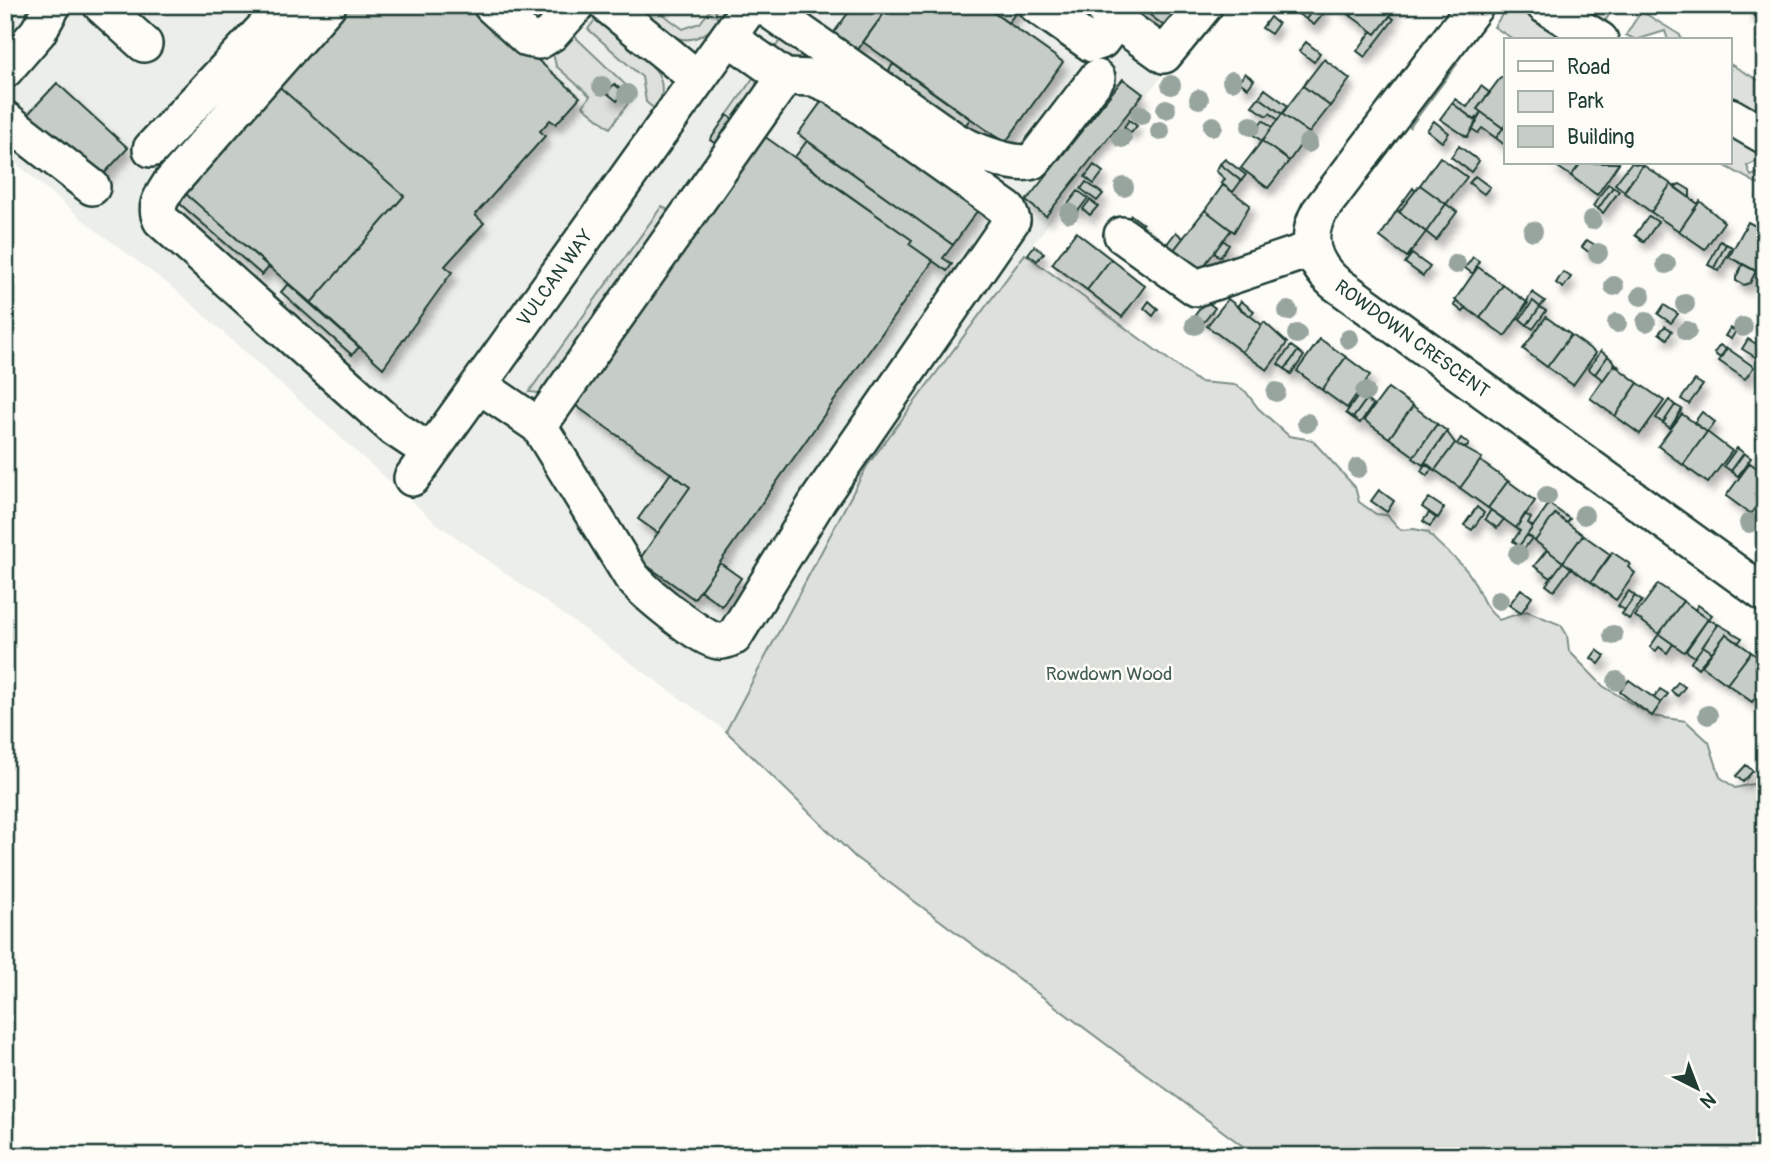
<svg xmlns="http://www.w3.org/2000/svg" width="1770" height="1161" font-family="Pangolin,sans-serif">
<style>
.built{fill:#eceee9}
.green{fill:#dde0db;stroke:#7e8e88;stroke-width:2}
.building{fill:#c6cdc7;stroke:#1f3d34;stroke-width:2;filter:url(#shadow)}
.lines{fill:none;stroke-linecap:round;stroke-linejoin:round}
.minor-casing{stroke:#1f3d34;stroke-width:40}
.minor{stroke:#fdfcf7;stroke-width:35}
.tree{fill:#98a59e}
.labels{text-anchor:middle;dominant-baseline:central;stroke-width:5;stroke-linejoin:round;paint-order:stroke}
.street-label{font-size:19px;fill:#1f3d34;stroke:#fdfcf7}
.park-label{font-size:19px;fill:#455e55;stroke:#fdfcf7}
</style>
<defs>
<filter id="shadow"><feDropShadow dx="4.5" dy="8" stdDeviation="3.5" flood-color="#0004"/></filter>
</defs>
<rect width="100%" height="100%" fill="#fdfcf7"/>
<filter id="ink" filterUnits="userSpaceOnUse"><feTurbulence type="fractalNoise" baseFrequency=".0143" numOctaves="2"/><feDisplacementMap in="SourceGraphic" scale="14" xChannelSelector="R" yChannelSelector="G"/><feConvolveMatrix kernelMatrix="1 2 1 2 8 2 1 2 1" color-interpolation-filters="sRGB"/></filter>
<g filter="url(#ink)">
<!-- built -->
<path class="built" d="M5,5H1218L1112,139L867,466L726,731L436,523L176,290L93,228L5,154Z"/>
<!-- green -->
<path class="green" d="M633,5H650L683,29L700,23L714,5L718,23C683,58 662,30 633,5Z
M1577,5H1615L1604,23Z
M1508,6L1521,10L1568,40H1515L1494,27Z
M1641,11L1680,35L1681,40H1668L1665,31L1636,40L1626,35Z
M595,20C609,25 656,64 660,78C664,90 661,100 657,111L646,102L642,77L588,29Z
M569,31L631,90L629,102L610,128L583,106L590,96L556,66L552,49Z
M784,35L825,64L809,63L772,52Z
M1451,59L1457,64L1410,127L1404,122Z
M1730,64L1765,84V92L1754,110L1730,96Z
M756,74V99L740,125L727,115Z
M1730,137L1765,157L1747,166L1751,176L1761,172L1765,188L1720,163H1730Z
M662,206L672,213L546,388L539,393L529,392Z
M1025,254L1199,382L1235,385L1246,392L1258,408L1289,436L1312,440L1355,487L1359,502L1376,514L1387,515L1401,530L1414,529L1428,532C1440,549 1458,557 1470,575C1482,594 1481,605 1499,620L1527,611L1561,625L1567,635L1569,651L1603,686L1652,716L1686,721L1709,742L1720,777L1735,788L1752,784L1765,787V1156H1256L855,857L726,731L867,466Z"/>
<!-- building -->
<path class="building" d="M342,5H469L528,58L532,55L580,97L556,124L550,120L540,131L545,136L475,215L484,223L445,266L452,272L383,368L311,303L404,196L274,82Z
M854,5H890L854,55L830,38Z
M890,5H983L1063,62L1005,143L863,42Z
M983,5H1018L1020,7L1008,23Z
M1062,5H1092L1081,19Z
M1137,5H1193L1172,32Z
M1304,5H1317L1306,19L1298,14Z
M1317,5H1324L1322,9L1325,12L1314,25L1306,19Z
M1337,5H1360L1351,16Z
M1360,5H1397L1398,6L1376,34L1351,16Z
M1753,5H1765V23L1748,11Z
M1390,16L1394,19L1365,57L1357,51L1372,31L1376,34Z
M1270,17L1278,24L1271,34L1262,28Z
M1306,42L1320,53L1314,62L1299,51Z
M1324,59L1350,79L1330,106L1303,86Z
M893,64L970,119L964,127L888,72Z
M1245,73L1254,80L1248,88L1239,82Z
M1501,77L1506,81V124L1503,128L1477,109Z
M1123,79L1143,94L1046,216L1026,201Z
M274,82L404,196L311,303L180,189Z
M57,83L128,148L99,179L28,114Z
M614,84L624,92L617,101L607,93Z
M1303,86L1330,106L1309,133L1282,114Z
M1481,86L1490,93L1477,109L1481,112L1475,120L1452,103L1455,99L1467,107Z
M1265,89L1288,106L1282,114L1259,97Z
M827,94L982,204L953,245L798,134Z
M1259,97L1282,114L1278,120L1270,113L1267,116L1252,106Z
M1452,103L1477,122L1467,137L1440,119Z
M1481,112L1503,128L1496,138L1482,128L1478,133L1472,129Z
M1282,114L1309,133L1289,161L1262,141Z
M727,115L737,122L720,147L710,140Z
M1129,120L1137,126L1131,133L1124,127Z
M1263,120L1272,127L1262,141L1252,134Z
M1434,121L1449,133L1442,142L1427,130Z
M1503,128L1506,130V146L1496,138Z
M761,134L912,240L909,244L933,261L694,599L639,560L690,487L572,403Z
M807,141L953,245L943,258L952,264L947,271L909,244L912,240L795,157Z
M1262,141L1289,161L1268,188L1241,168Z
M1459,146L1479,161L1471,172L1451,157Z
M1440,157L1467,177L1446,204L1420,185Z
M1225,159L1246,175L1241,181L1220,164Z
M1552,163H1581L1571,176Z
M1581,163H1619L1597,195L1571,176Z
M1631,163L1643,165L1624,191L1615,184Z
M1220,164L1241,181L1233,192L1221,183L1225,179L1216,171Z
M1094,165L1103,172L1094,184L1085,177Z
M1643,165L1671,184L1651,212L1624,192Z
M1475,176L1490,187L1484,194L1469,183Z
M1086,182L1103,194L1097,201L1081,189Z
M1608,184L1613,187L1598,209L1593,206Z
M1671,184L1698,204L1679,231L1651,212Z
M1680,184L1690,190V198L1674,187Z
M1223,185L1250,205L1234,232L1205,210Z
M1420,185L1446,204L1426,232L1399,212Z
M1613,187L1619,191L1603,213L1598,209Z
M1413,188L1415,191L1399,212L1397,210Z
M1078,191L1088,198L1078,211L1068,204Z
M186,194L269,267L262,275L179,203Z
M1090,200L1098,206L1090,215L1083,209Z
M1700,201L1724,222L1705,249L1679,231Z
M1446,204L1457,212L1436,240L1426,232Z
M1205,210L1231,230L1197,275L1170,255Z
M1397,210L1426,232L1407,257L1380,237Z
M1131,215L1143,224L1138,231L1126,222Z
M1649,216L1658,222L1644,242L1635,235Z
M1748,222L1765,231V258L1757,272L1729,257Z
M1076,232L1111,259L1087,290L1052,264Z
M1176,232L1183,238L1170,255L1163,249Z
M1223,240L1229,245L1220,257L1214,253Z
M1587,240L1595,245L1590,253L1582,247Z
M1720,241L1726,244L1714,268L1708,265Z
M1726,244L1732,247L1719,271L1714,268Z
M1034,246L1044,253L1037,261L1028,254Z
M1412,254L1430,267L1423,276L1405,263Z
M1473,257L1479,261L1473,274L1465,268Z
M1765,258V276L1757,272Z
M1111,259L1145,286L1122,317L1087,290Z
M1743,264L1756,271L1750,283L1744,285L1736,281V277Z
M1478,267L1503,285L1480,318L1455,300Z
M1563,272L1571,277L1563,288L1556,283Z
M288,284L359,347L352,355L281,292Z
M1503,285L1528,303L1505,336L1480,318Z
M1532,292L1545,301L1540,307L1533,301L1520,319L1518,318Z
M1228,299L1262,325L1242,352L1207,326Z
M1149,301L1158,309L1153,316L1144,308Z
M1206,301L1215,308L1204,322L1195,315Z
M1241,301L1254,311L1250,316L1237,307Z
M1457,301L1466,308L1463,312L1454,305Z
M1533,301L1540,307L1527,325L1520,319Z
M1664,305L1678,314L1671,323L1658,314Z
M1540,307L1546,311L1533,329L1527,325Z
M1546,317L1571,335L1547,367L1523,349Z
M1264,322L1287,343L1267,370L1242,352Z
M1665,326L1672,331L1667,339L1659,333Z
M1730,328L1736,331L1731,339L1725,336Z
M1571,335L1596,353L1573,385L1547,367Z
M1320,339L1346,357L1322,390L1297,371Z
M1748,339L1763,348L1757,358L1742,349Z
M1720,345L1726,349L1720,358L1714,353Z
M1291,346L1298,351L1285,369L1278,364Z
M1727,348L1754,367L1745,379L1719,361Z
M1298,351L1304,356L1291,374L1285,369Z
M1601,351L1608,356L1595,374L1588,369Z
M1608,356L1618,366L1614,365L1603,380L1595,374Z
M1346,357L1370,375L1347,408L1322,390Z
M1614,365L1638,383L1615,416L1590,398Z
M1695,380L1703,385L1689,404L1681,399Z
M1638,383L1664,401L1640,434L1615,416Z
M1388,388L1413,406L1389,438L1364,420Z
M1359,395L1366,400L1353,418L1346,413Z
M1366,400L1373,405L1360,423L1353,418Z
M1669,400L1675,405L1663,423L1656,418Z
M1675,405L1682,409L1670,428L1663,423Z
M1413,406L1437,424L1414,456L1389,438Z
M1702,412L1715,422L1707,432L1694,423Z
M1682,414L1707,432L1683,465L1658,446Z
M1437,424L1447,431L1423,465L1413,458Z
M1447,432L1455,443L1435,470L1425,462Z
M1707,432L1732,451L1708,483L1683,465Z
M1461,438L1469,444L1467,447L1463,448L1457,444Z
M1455,443L1482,458L1460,488L1435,470Z
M1737,448L1744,453L1731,471L1724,466Z
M1744,453L1751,458L1738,476L1731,471Z
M1480,461L1508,481L1488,508L1460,488Z
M1750,463L1765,474V495L1751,514L1726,496Z
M1425,464L1432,469L1427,476L1421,471Z
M671,473L690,487L658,533L638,519Z
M1508,481L1535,501L1516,528L1488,508Z
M1379,490L1394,501L1387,512L1371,501Z
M1765,495V524L1751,514Z
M1429,498L1444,508L1438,518L1422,507Z
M1549,504L1570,519L1567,523L1555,514L1535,541L1527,535Z
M1477,507L1484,513L1472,530L1464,525Z
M1491,510L1504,519L1497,528L1485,519Z
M1429,513L1436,518L1430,526L1423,521Z
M1525,514L1531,518L1528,523L1533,527L1519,546L1513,541L1520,531L1516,528Z
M1555,514L1583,535L1563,562L1535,541Z
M1527,535L1532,538L1523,550L1519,546Z
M1583,535L1611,555L1591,582L1563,562Z
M1547,550L1563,562L1551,578L1534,566Z
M1612,552L1630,564L1628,567L1635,573L1616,600L1591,582Z
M1563,562L1571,568L1554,591L1546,585Z
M720,563L741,578L722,606L700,590Z
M1658,584L1683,601L1659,634L1635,616Z
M1521,589L1532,597L1521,613L1509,605Z
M1629,591L1635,596L1625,610L1618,606Z
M1635,596L1642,601L1629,619L1622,614Z
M1683,601L1708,619L1684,652L1659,634Z
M1698,605L1712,615L1709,619L1718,625L1695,657L1686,651L1708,619L1695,610Z
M1718,624L1742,638L1738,643L1726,634L1712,652L1703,646Z
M1659,634L1673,644L1667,653L1659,647L1656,651L1650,647Z
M1726,634L1751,652L1727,684L1702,666Z
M1703,646L1712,652L1698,668L1691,662Z
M1597,650L1605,656L1599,664L1591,658Z
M1751,652L1765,662V685L1752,702L1727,684Z
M1629,680L1661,703L1652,716L1620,692Z
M1678,682L1685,687L1678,696L1671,691Z
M1660,689L1668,694L1661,703L1654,698Z
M1746,765L1753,771L1743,782L1736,776Z
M1765,770V785L1757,779Z"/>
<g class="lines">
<defs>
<path id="minor" d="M101,5L144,44
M328,5L170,184C162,197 154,205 161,220L394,428L430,452
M491,5L528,39L539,41L552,33L577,5
M607,5L698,79
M762,5L954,140C969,149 1020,170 1034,160L1097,78
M1036,5L1092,44L1101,41L1116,21
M1476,5L1319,212C1304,239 1313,263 1334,282L1765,594
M1544,5L1600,40
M1107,14L1164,55L1205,5
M5,70L38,32L53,5
M1730,116L1765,136
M5,119L92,187
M151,149L286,5
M1122,235L1196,288L1312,249
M479,385L539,426L631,576C643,591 700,639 718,641C724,642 729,639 734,637L819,499L1012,220L1008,210L833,86L814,78L785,77L728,37
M539,426L785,77
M412,478L751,5"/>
</defs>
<!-- minor casing -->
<use href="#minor" class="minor-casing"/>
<!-- minor -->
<use href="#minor" class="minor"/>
</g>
<!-- trees -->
<g class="tree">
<circle cx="1232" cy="81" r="10"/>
<circle cx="1171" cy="85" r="10"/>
<circle cx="602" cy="86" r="10"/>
<circle cx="627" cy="94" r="10"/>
<circle cx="1199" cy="99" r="10"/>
<circle cx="1166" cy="109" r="10"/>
<circle cx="1141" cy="115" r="10"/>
<circle cx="1213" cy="126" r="10"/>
<circle cx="1251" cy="126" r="10"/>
<circle cx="1160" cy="131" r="10"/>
<circle cx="1122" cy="138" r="10"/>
<circle cx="1308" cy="143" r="10"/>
<circle cx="1124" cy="187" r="10"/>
<circle cx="1069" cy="213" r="10"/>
<circle cx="1592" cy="220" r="10"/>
<circle cx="1533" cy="231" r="10"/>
<circle cx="1598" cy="253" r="10"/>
<circle cx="1456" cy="264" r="10"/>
<circle cx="1666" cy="264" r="10"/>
<circle cx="1614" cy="286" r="10"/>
<circle cx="1641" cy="296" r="10"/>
<circle cx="1685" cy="304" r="10"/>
<circle cx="1288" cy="311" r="10"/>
<circle cx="1646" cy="322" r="10"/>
<circle cx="1617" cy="323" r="10"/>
<circle cx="1195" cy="325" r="10"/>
<circle cx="1743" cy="327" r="10"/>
<circle cx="1687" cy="331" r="10"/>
<circle cx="1297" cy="334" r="10"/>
<circle cx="1349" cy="339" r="10"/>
<circle cx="1276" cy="392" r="10"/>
<circle cx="1365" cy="392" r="10"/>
<circle cx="1307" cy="423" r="10"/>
<circle cx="1358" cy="468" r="10"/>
<circle cx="1547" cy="496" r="10"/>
<circle cx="1584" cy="515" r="10"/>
<circle cx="1749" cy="523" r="10"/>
<circle cx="1518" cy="554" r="10"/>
<circle cx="1499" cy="600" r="10"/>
<circle cx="1613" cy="635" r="10"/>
<circle cx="1617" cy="681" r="10"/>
<circle cx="1708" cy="715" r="10"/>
</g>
</g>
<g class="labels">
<!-- street labels -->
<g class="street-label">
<text transform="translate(555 278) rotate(-54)">VULCAN WAY</text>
<text transform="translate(1412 339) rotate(36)">ROWDOWN CRESCENT</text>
</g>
<!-- park labels -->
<g class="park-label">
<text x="1109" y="674">Rowdown Wood</text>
</g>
</g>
<!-- margin -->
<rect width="1770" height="1161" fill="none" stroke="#fdfcf7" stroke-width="28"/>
<rect x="14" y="14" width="1742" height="1133" fill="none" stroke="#1f3d34" stroke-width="2.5" filter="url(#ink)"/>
<!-- legend -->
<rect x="1504" y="38" width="228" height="126" fill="#fdfcf7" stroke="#a4b0a9" stroke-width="2"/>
<rect x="1518" y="61" width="35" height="10" fill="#fdfcf7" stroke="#a4b0a9" stroke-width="2"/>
<text x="1567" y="74" font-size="21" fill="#1f3d34">Road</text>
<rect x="1518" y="91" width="35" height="21" fill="#dde0db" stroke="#a4b0a9" stroke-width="2"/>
<text x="1567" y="108" font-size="21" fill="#1f3d34">Park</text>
<rect x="1518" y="126" width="35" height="21" fill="#c6cdc7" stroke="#a4b0a9" stroke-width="2"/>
<text x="1567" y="144" font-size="21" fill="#1f3d34">Building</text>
<!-- north arrow -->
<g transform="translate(1697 1088) rotate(138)" stroke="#fdfcf7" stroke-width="5" paint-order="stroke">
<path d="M0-5L12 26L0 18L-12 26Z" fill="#1f3d34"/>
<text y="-10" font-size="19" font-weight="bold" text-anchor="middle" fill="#1f3d34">N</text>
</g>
</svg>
